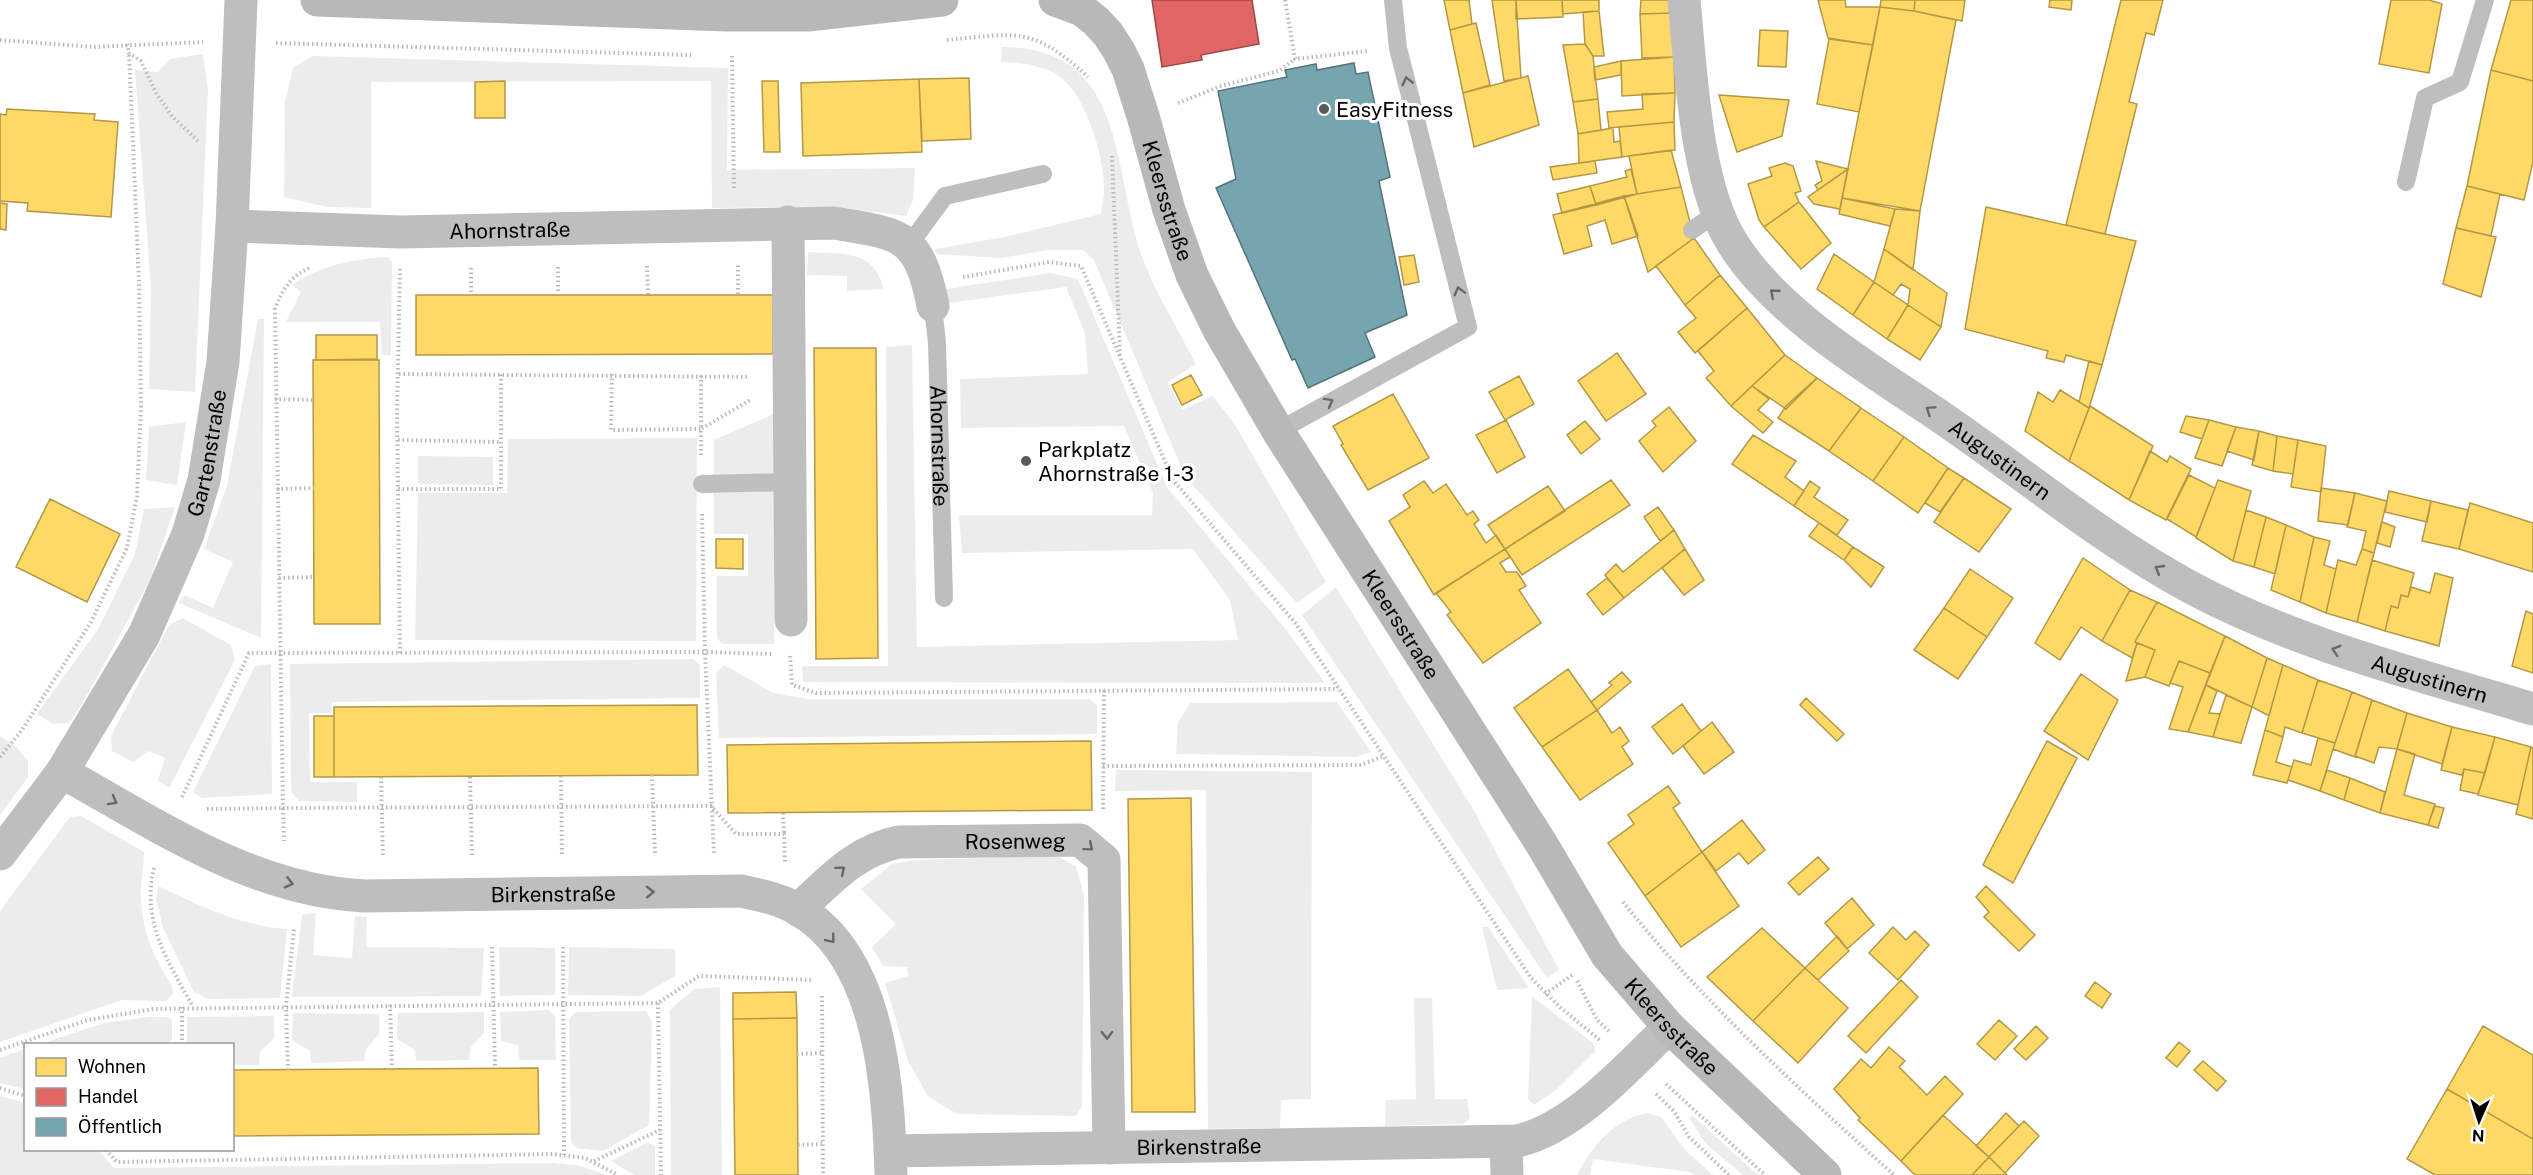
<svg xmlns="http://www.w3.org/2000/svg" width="2533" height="1175" font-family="'Public Sans',sans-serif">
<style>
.green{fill:#ececec}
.homes{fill:#ffd966;stroke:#b29847;stroke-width:1.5}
.shops{fill:#e06666;stroke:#9d4747;stroke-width:1.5}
.public{fill:#76a5af;stroke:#53747a;stroke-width:1.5}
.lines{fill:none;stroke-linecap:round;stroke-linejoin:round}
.path{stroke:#b9b9b9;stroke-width:4;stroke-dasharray:1.5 3;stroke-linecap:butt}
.service{stroke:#bebebe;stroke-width:18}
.minor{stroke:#bebebe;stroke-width:33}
.secondary{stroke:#b8b8b8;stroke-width:33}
.oneway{stroke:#686868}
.poi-dot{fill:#595959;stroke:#fff;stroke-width:2}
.labels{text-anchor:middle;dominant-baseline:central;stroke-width:6;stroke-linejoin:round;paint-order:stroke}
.poi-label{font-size:21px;fill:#000;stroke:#fff;text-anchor:start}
.street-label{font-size:21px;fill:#000;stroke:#fff}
</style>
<rect width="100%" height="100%" fill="#fff"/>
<!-- green -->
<path class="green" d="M1002,47C1127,47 1112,168 1141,254C1153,288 1179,331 1196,364L1168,382L1182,410L1213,396L1235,425L1326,582L1297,603L1185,476L1094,260L1083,250H1047L1001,258L937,254L935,249L1005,237L1101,214C1102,205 1104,196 1104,187C1104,155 1085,91 1056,74C1039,65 1020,63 1001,62Z
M203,54L208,90L195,392L149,389L151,288L135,70L158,72L170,59Z
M312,56L728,68L727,170L915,168L913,200L906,216L834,207L712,208L711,81L371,82V208L327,207L284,197L285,102L293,68Z
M808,252C845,255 872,248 884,289L847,291V276L807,275Z
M388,257L392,262L391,355H382L380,322H286L301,292L292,285C321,265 353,259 388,257Z
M1050,273L1078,279L1167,487L1287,631L1325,683L803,682L802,666H888L886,347L912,345L917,647L1238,640L1230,600L1193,549L962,553L959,515H1152L1153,493L1124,426L961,428L960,379L1088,374L1085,333L1066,287L949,303L946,289Z
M258,319H264L261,638L179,603L184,595L213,608L233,562L204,549L227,486Z
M774,414V644H722L717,638V576H748V534H714V440Z
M186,422L177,485L146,480L149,427Z
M697,438L696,641L415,640L418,493H507L508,439Z
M418,456L493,457V485L418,484Z
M175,507L150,580L77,713L68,723L53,724L37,714L98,629L135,554L144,509Z
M1336,587L1473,809L1559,970L1547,978L1302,615Z
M183,618L231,645L235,660L169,788L158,780L165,758L149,751L133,762L112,751L111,736L169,625Z
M693,659L700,665V698L332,702L331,713H309L310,782H357V802L299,801L291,791L290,664Z
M271,664L272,794L202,798L193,792L255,666Z
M724,665L773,693L808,699H1090L1097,705V734L719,738L716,673Z
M1337,702L1371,752L1356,757L1176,754L1178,723L1190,703Z
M0,736L16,747L28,761V777L0,815Z
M1116,770L1312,772L1311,1099L1281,1100L1280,1128L1208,1129L1206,790L1115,791Z
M81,816L144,852C144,868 140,884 141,899C142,931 155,960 172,986L173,994L166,1001L122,1000L0,1042V911L70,817Z
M1058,856L1076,867L1084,895L1082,1106L1075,1116L957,1114L928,1096L908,1061L885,983L908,976L907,967L883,966L872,947L896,924L861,889L892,864L915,860Z
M158,886C201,906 240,926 287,929L280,998L208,999L194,992L163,928L156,899Z
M316,913L313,955L352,958L355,916L367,917L366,947L484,948L481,996L292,997L302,915Z
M1482,927H1488L1529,988L1497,990Z
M499,947L555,948V995L500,996Z
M569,947L675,949V976L641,996L568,995Z
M720,987L722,1175H671L670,1010L694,989Z
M1532,996L1594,1044L1595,1051L1557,1089L1534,1105L1528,1099Z
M1414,998H1432L1435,1099H1467L1470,1118L1464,1124L1385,1126L1386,1100L1416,1099Z
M549,1010L555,1017L556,1060H519L518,1045L501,1041L500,1012Z
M646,1011L652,1022L649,1125L603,1151L576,1148L571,1142L569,1020L575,1012Z
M484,1012V1033L471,1047L469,1060L416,1061L415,1050L397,1039L398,1013Z
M293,1013L379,1014V1034L366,1049L364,1061L311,1063L310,1051L292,1040Z
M274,1016V1038L260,1052L259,1065H233L232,1044L187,1043V1017Z
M149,1017H166L172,1020V1040L165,1044H40L104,1023Z
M25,1049V1089L0,1083V1058Z
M0,1096L25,1103L26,1150H98L114,1168L554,1163L581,1166L606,1175H0Z
M1647,1113L1661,1117L1685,1150L1713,1175H1694L1690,1172L1593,1159L1590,1175H1577C1593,1145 1613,1120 1647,1113Z
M1693,1116L1758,1175H1743L1705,1143L1689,1117Z
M648,1142L655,1146V1175H634L611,1161Z"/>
<!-- homes -->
<path class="homes" d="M1444,0H1469L1472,24L1450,30Z
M1492,0H1516L1521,78L1504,81Z
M1516,0H1562L1563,17L1516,19Z
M1562,0H1599V11L1563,14Z
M1641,0H1671V13L1640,14Z
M1818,0H1845L1846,7H1880L1873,45L1828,38Z
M1881,0H1915L1914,11L1880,7Z
M1915,0H1965L1962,21L1914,11Z
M2050,0H2072L2071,10L2049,7Z
M2121,0H2163L2154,35L2146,33L2129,102L2137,104L2105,234L2066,225Z
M2391,0H2429L2442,4L2429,73L2379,64Z
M2511,0H2533V81L2491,70Z
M1880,7L1914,11L1956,20L1920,211L1842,198Z
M1599,11L1604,56H1593L1585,44L1583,12Z
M1671,13L1674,57L1642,58L1640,14Z
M1476,23L1490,85L1463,93L1450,30Z
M1760,30L1788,31L1786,67L1758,66Z
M1829,39L1873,45L1859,112L1817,104Z
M1585,44L1593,56L1598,99L1573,102L1563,45Z
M1674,57L1675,93L1622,96L1621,61Z
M1621,61V75L1595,80L1594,67Z
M2491,70L2533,81V162L2524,200L2467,186Z
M1528,76L1539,125L1474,147L1463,93Z
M969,78L971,139L922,141L919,79Z
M919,79L922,152L803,156L801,83Z
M505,81V118H475V82Z
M762,81H778L780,152H764Z
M1675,93L1674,122L1609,128L1607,112L1643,109L1642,94Z
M1719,95L1789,100L1782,136L1737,152Z
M1598,99L1601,130L1578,134L1573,102Z
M7,109L95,114L94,120L118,122L111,217L27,211L28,203L0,201V114L6,115Z
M1674,122L1675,150L1622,157L1619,127Z
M1613,128L1614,142L1620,141L1622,157L1579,163L1578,134Z
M1671,150L1681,187L1637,194L1629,156Z
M1595,161L1597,173L1553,180L1550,167Z
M1816,161L1848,169L1818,190L1815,185L1822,181Z
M1785,163L1793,166L1801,191L1795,193L1799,202L1764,227L1759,220L1748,184L1772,176L1769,168Z
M1631,169L1637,194L1596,205L1590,186L1627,177L1625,171Z
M1848,169L1840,209L1814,204L1808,197Z
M1590,186L1596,205L1562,213L1557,194Z
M2467,186L2500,194L2491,236L2456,228Z
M1681,187L1694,238L1648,272L1624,196Z
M1624,196L1638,236L1612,244L1605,220L1587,226L1592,246L1564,254L1553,215Z
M1842,198L1895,209L1890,226L1839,214Z
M1799,202L1831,243L1801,269L1764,227Z
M0,203L7,204L6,230L0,229Z
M1986,207L2136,241L2102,365L2066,355L2064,362L2046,358L2048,351L1965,329Z
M1895,209L1920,211L1913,270L1884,249Z
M2456,228L2496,237L2481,297L2443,284Z
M1694,238L1720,275L1685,305L1656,266Z
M1884,249L1947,293L1941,327L1908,305L1910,289L1901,284L1893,295L1874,282Z
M1834,254L1874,282L1853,315L1817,289Z
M1414,255L1419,282L1404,285L1399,257Z
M1720,275L1747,308L1695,353L1678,332L1696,318L1685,305Z
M1874,282L1908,305L1887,339L1853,315Z
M416,295H773V354L416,355Z
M1908,305L1941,327L1920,360L1887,339Z
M1747,308L1785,355L1731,406L1706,378L1714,371L1698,351Z
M316,335H377V359L316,360Z
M814,348H876L878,658L816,659Z
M1617,353L1646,394L1606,421L1578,381Z
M1785,355L1817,378L1786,409L1752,386Z
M313,360H379L380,624H314Z
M2089,361L2102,365L2089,408L2079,402Z
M1191,375L1202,395L1182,405L1172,385Z
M1519,376L1534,404L1505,420L1489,392Z
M1817,378L1861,408L1829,451L1778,418L1786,406Z
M1752,386L1769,399L1758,410L1773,422L1763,433L1731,406Z
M2060,390L2089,408L2069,461L2025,431L2038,392L2053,402Z
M1393,394L1429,458L1368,490L1341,445L1343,444L1333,426Z
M2090,406L2153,446L2129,500L2069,461Z
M1669,407L1696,441L1663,472L1639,441L1656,426L1652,421Z
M1861,408L1904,437L1873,481L1829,451Z
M2186,416L2209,420L2202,439L2180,432Z
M1506,420L1525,457L1497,473L1476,435Z
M2209,420L2236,427L2222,466L2195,458Z
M1585,421L1600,439L1581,454L1567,435Z
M2236,427L2259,431L2254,460L2227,451Z
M2259,431L2277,436L2273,471L2252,465Z
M1753,435L1796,461L1785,477L1804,491L1794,506L1732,464Z
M2277,436L2298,440L2293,474L2273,471Z
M1904,437L1948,468L1918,513L1873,481Z
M2298,440L2326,446L2321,492L2291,487Z
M2150,451L2167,462L2170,456L2191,469L2166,520L2129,500Z
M1948,468L1964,478L1940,512L1925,503Z
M2189,475L2215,488L2196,537L2167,519Z
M1964,478L2011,509L1979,552L1934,522Z
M1611,480L1630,505L1522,575L1505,549Z
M2218,480L2251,491L2233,561L2196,538Z
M1424,481L1433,493L1446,484L1467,515L1473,511L1479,520L1474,524L1486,543L1496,535L1505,549L1434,595L1389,521L1410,507L1403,495Z
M1810,481L1820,488L1814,497L1848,520L1837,535L1794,506Z
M1548,486L1565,511L1505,549L1488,525Z
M2321,488L2355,493L2348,525L2318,521Z
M2389,491L2431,501L2427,522L2385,512Z
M2355,493L2387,501L2374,553L2362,549L2366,531L2347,527Z
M50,499L120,534L87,602L16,567Z
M2431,501L2468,510L2459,549L2422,541Z
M2470,503L2533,523V572L2459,549Z
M1658,507L1674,530L1660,541L1644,517Z
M2246,510L2266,517L2254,567L2233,561Z
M2266,517L2286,525L2275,574L2254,567Z
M2382,522L2395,527L2390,547L2377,543Z
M1819,523L1853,547L1844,560L1809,536Z
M2286,525L2314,537L2300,602L2271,590Z
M1674,530L1685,549L1624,598L1605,575L1616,564L1623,572Z
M2314,537L2330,541L2324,565L2336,569L2326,613L2300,602Z
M716,539H743V569L716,568Z
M1853,547L1884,567L1871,587L1844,560Z
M1505,549L1510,557L1500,563L1506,572H1517L1526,586L1519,590L1541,623L1483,663L1447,615L1451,612L1436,593Z
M1685,549L1704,580L1684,595L1662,568Z
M2362,549L2374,553L2357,622L2326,613L2338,560L2356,565Z
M2083,558L2130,590L2102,641L2081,627L2060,660L2035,643Z
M2372,560L2414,573L2408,597L2401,595L2398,608L2391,606L2385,631L2357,622Z
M1970,569L2013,598L1987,637L1944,608Z
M2435,573L2453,578L2439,646L2385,631L2391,606L2398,608L2401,595L2408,597L2411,587L2430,593Z
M1607,578L1624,598L1603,615L1587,594Z
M2130,590L2157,602L2135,642L2137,643L2132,658L2102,641Z
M2157,602L2225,636L2210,673L2179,661L2169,686L2145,677L2155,650L2135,642Z
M1944,608L1987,637L1958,679L1914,650Z
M2526,611L2533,614V673L2512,666Z
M2225,636L2267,658L2252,707L2206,685Z
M2137,643L2155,650L2145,677L2126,681Z
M2267,658L2283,665L2269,716L2252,707Z
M2179,661L2210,673L2188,732L2169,729L2183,687L2170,683Z
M2283,665L2318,680L2302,733L2285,727L2283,737L2265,730Z
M1568,669L1597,710L1542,747L1514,708Z
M1622,672L1631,682L1597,710L1591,702L1612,685L1609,683Z
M2081,674L2118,700L2088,760L2044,731Z
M2318,680L2352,692L2335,743L2302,733Z
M2206,685L2217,691L2209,713L2220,714L2213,737L2188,732Z
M2352,692L2372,700L2355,757L2333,749Z
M2226,695L2252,707L2241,743L2213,737Z
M1806,698L1844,734L1837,741L1800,705Z
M2372,700L2407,713L2397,749L2379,747L2374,763L2355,756Z
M1682,704L1701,731L1673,754L1652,727Z
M697,705L698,775L334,777V707Z
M1597,710L1612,733L1620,727L1629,741L1622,747L1633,764L1580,800L1542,747Z
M2407,713L2452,727L2442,764L2397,749Z
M314,716H334V777H314Z
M1712,722L1734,752L1704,774L1683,746Z
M2452,727L2495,737L2485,773L2464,769L2462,775L2441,770Z
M2265,730L2283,737L2276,762L2292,767L2287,783L2253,775Z
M2495,737L2531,747L2518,805L2478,795Z
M2318,738L2335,743L2320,791L2288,780L2294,760L2311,765Z
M1091,741L1092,810L728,813L727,745Z
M2047,741L2077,758L2013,883L1983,865Z
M2531,747L2533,748V819L2516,814Z
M2397,749L2415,754L2404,795L2435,804L2428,825L2380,813Z
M2464,769L2485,773L2478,794L2460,790Z
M2327,770L2350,778L2344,800L2320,791Z
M2350,778L2385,792L2380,813L2344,800Z
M1668,786L1680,803L1673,808L1702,852L1645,896L1608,843L1634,824L1628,815Z
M1191,798L1195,1112H1132L1128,799Z
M2435,806L2444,808L2438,828L2428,825Z
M1742,820L1765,850L1748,864L1739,853L1716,871L1702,852Z
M1702,852L1739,906L1681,947L1645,896Z
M1818,857L1829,869L1799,895L1788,883Z
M1986,886L2035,935L2019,951L1984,917L1989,912L1976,897Z
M1852,898L1874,925L1847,949L1825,923Z
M1893,927L1906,940L1915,931L1929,945L1898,980L1869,953Z
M1762,928L1805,968L1753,1021L1707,977Z
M1837,936L1849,951L1818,980L1805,968Z
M1805,968L1848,1008L1798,1063L1753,1021Z
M1901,980L1918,997L1866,1053L1848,1036Z
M2095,982L2111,994L2102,1008L2085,996Z
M796,992L797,1018L733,1019V993Z
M797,1018L798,1175H735L733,1019Z
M1999,1020L2017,1036L1995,1060L1977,1044Z
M2036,1026L2048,1038L2026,1060L2014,1049Z
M2483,1026L2533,1055V1139L2447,1089Z
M2179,1042L2190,1051L2177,1067L2166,1058Z
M1889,1047L1905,1061L1899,1067L1927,1095L1945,1076L1963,1094L1901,1161L1858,1120L1860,1118L1834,1089L1861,1059L1871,1068Z
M2203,1061L2226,1081L2217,1091L2194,1070Z
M538,1068L539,1134L232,1136V1070Z
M2447,1089L2533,1139V1175H2435L2407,1159Z
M2006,1113L2019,1126L1989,1157L1976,1146Z
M1943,1115L1989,1157L1972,1175H1915L1901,1161Z
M2024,1121L2039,1136L2005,1173L1989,1157Z
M1989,1157L2007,1175H1972Z"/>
<!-- shops -->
<path class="shops" d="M1152,0H1252L1259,44L1201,55L1202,60L1162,67Z"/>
<!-- public -->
<path class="public" d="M1354,63L1356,74L1368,72L1390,177L1379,181L1407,315L1365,333L1375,357L1308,388L1295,359L1292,360L1216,188L1236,179L1218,91L1287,77L1285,70L1316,64L1317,70Z"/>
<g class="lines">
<!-- path -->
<path class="path" d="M1285,0L1295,59L1368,51
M0,40L93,47L203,42
M947,40C1017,33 1033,26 1088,77
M276,43L691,55
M127,44L129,53L141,61L156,93L172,116L198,141
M732,56L734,188
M1178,103L1221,86L1279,71L1295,59
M1112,156L1120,355
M647,266L648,294
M558,267V294
M309,268C290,277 282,290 275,309L283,808L711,806L736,834H784L785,863
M471,268V295
M963,277L1049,262L1081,266L1173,480L1296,624L1531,978L1561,1008L1601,1041
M738,294V264
M399,374L750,377
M612,374L611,430L701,429V375
M275,399L313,400
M398,440L501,442
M701,455V429L752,399
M277,489L314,488
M398,489H501V374
M702,514L705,652L714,854
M279,578L314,577
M400,653L397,413L400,269
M790,656L792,685L816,693L1338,689
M0,757L22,730L91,622L127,548L137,496L141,406L139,281L129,53
M1103,766L1361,765L1384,756
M652,775L655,855
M561,776L562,857
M381,777L383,857
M470,777L472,857
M182,797L249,653L705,652L772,654
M207,809L283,808L284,841
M1103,809L1104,690
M783,813L784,834
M154,868C141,923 168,961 193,1007
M1623,902C1703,1002 1799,1089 1894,1175
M492,947L495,1068
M563,947L564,1155
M1577,981L1597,1020L1610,1032
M1545,994L1574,974
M822,996L823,1175
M658,1003L661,1175
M390,1005L392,1069
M182,1007V1044
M0,1050L88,1020L153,1009L658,1003L699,976L814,980
M797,1054L822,1053
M288,1070L286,1006L294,929
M1666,1084L1765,1175
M0,1088L26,1096
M1656,1094L1674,1111L1689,1137L1729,1175
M798,1145L823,1144
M106,1150L117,1162L554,1154L585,1158L618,1175
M594,1161L660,1130"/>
<!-- service -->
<g class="service">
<path d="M2406,182L2425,98L2460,82L2485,0"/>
<path d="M1692,230L1717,213"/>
<path d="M909,245L945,196L1043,174"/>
<path id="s1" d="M933,306L937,343L944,598"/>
<path d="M1278,431L1468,327L1398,48L1393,0"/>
<path d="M702,484L790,482"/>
</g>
<!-- minor -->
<g class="minor">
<path id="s2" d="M1684,0C1691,70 1695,185 1733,244C1778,315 1870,369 1938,415C2022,472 2101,539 2190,587C2298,645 2417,674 2533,709"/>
<path d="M788,222L791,620"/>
<path id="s3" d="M232,226L401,232L834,223C900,234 919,233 933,306"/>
<path id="s4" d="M62,772C157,825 253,891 365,896L741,891C760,895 780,899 797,909C881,955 889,1091 891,1175"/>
<path id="s5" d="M0,854L62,772L144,635L188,534L204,480L223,362L232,226L241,0"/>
<path id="s6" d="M798,910C829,881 856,850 899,842L1080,840L1104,860L1109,1148"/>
<path d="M1506,1142L1507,1175"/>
<path id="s7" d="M890,1151L1517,1141C1573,1129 1629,1066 1669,1027"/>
</g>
<!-- secondary -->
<g class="secondary">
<path d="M317,0L726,15H808L942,0"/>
<path id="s8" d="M1055,0L1082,10L1096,21L1108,34L1119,51L1128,69L1143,116L1169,210L1192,275L1219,330L1278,431L1541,843L1607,955L1669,1027L1825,1175"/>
</g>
</g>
<!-- one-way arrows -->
<defs><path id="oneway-chevron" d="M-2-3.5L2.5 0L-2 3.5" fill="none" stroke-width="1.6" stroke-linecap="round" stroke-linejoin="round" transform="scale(1.5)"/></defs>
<g class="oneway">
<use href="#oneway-chevron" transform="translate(1407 81) rotate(-104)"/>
<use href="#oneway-chevron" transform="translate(1459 291) rotate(-104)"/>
<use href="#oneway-chevron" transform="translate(1774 293) rotate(-139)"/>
<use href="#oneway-chevron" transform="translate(1329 402) rotate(-29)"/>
<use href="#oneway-chevron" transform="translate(1930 410) rotate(-146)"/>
<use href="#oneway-chevron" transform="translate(2159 569) rotate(-150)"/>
<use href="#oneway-chevron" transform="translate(2336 650) rotate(-162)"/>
<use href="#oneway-chevron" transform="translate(113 801) rotate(29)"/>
<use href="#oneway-chevron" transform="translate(1089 847) rotate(40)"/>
<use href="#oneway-chevron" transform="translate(841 870) rotate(-40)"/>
<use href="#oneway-chevron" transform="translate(289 883) rotate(15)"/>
<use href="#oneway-chevron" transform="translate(650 892) rotate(-1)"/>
<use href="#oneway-chevron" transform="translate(831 939) rotate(50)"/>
<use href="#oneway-chevron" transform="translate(1107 1035) rotate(89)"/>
</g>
<!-- markers -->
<g class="poi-dot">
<circle cx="1324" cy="109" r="6"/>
<circle cx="1026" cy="461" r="6"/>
</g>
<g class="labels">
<!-- poi labels -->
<g class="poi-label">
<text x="1336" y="109">EasyFitness</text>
<text x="1038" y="449">Parkplatz<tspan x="1038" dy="24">Ahornstraße 1-3</tspan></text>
</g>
<!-- street labels -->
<g class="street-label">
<text stroke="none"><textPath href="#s8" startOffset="242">Kleersstraße</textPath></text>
<text stroke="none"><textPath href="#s3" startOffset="278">Ahornstraße</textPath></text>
<text stroke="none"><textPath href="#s1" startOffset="140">Ahornstraße</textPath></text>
<text stroke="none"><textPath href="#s5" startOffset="456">Gartenstraße</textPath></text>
<text stroke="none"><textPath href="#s2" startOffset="596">Augustinern</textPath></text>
<text stroke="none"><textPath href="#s8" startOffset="728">Kleersstraße</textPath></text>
<text stroke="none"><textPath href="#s2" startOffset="1082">Augustinern</textPath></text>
<text stroke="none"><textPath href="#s6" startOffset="240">Rosenweg</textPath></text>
<text stroke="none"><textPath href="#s4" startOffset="519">Birkenstraße</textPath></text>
<text stroke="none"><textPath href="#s8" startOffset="1214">Kleersstraße</textPath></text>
<text stroke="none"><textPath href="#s7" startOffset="309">Birkenstraße</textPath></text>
</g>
</g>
<!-- legend -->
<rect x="24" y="1043" width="210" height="108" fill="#ffffff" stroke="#999999" stroke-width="1.5"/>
<rect x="36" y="1058" width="30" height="18" fill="#ffd966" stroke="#999999" stroke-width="1.5"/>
<text x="78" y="1073" font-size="18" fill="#000000">Wohnen</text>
<rect x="36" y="1088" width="30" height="18" fill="#e06666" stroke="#999999" stroke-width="1.5"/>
<text x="78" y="1103" font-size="18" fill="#000000">Handel</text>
<rect x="36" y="1118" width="30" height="18" fill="#76a5af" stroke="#999999" stroke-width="1.5"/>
<text x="78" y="1133" font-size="18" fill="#000000">Öffentlich</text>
<!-- north arrow -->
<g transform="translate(2479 1121) rotate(183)" stroke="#ffffff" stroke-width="4.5" paint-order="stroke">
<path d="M0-4.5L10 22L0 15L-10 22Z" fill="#000000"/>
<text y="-9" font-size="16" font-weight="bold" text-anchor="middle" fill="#000000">N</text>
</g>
</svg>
